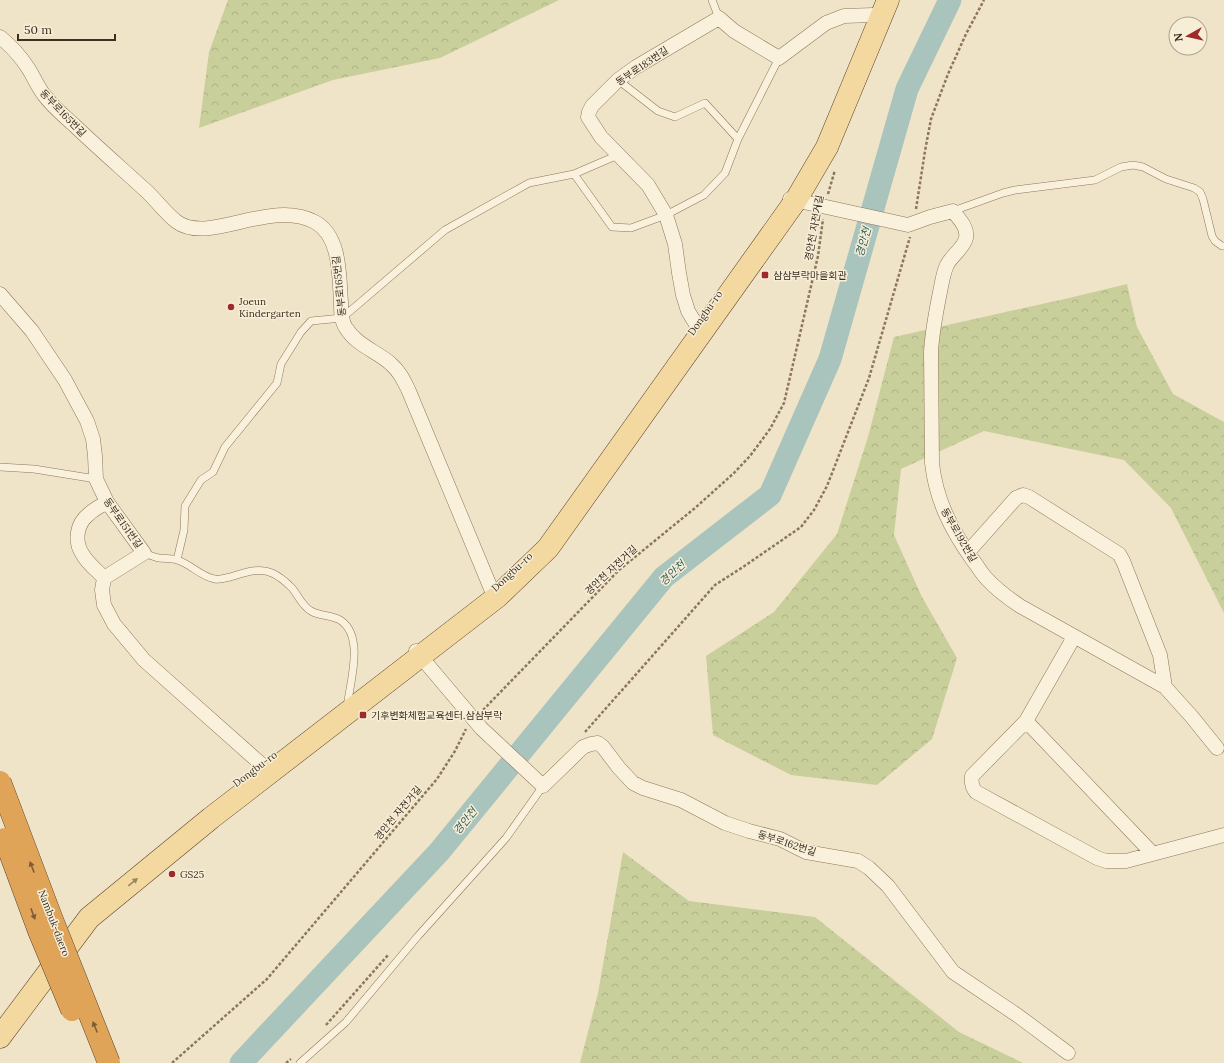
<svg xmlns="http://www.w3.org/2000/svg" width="1224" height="1063" font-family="Lora,'Noto Sans KR',serif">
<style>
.forest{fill:url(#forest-crowns)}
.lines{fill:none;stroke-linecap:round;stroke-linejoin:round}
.river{stroke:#a9c4bc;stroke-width:23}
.lane-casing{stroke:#8d765c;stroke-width:8}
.street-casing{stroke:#8d765c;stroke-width:15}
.primary-casing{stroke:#5b4430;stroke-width:23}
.path{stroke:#8d765c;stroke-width:2.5;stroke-dasharray:3 2;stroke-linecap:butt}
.lane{stroke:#faf1dc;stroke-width:7}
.street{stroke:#faf1dc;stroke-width:14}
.primary{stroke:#f3d9a0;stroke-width:22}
.highway-bridge-casing{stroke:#5b4430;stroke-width:23;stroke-linecap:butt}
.highway-bridge{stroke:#e0a458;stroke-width:22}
.oneway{fill:#7e5d36}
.oneway2{fill:#988460}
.poi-dot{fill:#9e2a2b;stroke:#f7eed8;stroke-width:1.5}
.labels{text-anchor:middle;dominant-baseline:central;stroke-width:3;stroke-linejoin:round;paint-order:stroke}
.street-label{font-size:10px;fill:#3d2e20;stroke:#f7eed8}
.poi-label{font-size:10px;fill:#3d2e20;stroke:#f7eed8;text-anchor:start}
.water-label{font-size:11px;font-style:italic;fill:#2f5d5a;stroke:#f7eed8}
</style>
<defs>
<pattern id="forest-crowns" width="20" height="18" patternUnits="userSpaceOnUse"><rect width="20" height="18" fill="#c9cf9b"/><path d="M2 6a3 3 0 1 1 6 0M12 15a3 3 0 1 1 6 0" fill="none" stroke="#aeb285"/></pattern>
</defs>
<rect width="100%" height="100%" fill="#f0e4c8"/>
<!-- forest -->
<path class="forest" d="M228,0H559L440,58L333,80L199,128L209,52Z
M1127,284L1137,327L1173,394L1224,422V613L1171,508L1124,460L984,431L901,469L894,535L922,597L957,658L932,739L877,785L791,775L713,735L706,656L774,612L837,534L868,437L894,337L1069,298Z
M623,852L689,901L815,917L959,1032L1023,1063H580L598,993Z"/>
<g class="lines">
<!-- river -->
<path class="river" d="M241,1063L439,852L664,577L770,495L830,359L907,89L950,0"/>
<defs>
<path id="lane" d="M712,0L719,18
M618,80L658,111L675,117L705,103L738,139
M574,174L612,227L631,228L666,215L704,195L725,173L738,139L779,58
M953,211L1003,193L1015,190L1095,180L1121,167L1133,165L1143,167L1166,179L1194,188L1200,192L1203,199L1212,236L1215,241L1222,246H1224
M0,467L34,469L96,479
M144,553C149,555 154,557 159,558C165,559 171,558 177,560C191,564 201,577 215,579C220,580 226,578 230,577C244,573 259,567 272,573C279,576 286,582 292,588C298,595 302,606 311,611C319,616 331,615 340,620C364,635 351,679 348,701
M177,560L184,530L185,506L201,480L213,472L225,447L277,383L281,364L301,332L311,321L342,318L445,230L529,183L574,174L618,155
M300,1063L346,1022L418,936L506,838L543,786"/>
<path id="street" d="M0,37C11,46 21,57 28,68C34,77 37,86 44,95C52,106 63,115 74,125C96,146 120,167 143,188C155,198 164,212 177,222C210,245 270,198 315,222C341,236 339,277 341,302C341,311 341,321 346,328C357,346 377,351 391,364C399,371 403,379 408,389L492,591
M790,199L908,225L930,217L953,211C959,219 968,227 966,238C964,248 951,256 947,265C943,273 942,283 940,292C936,312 932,332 931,352L932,463C936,500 951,529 972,559C977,565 981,573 987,579C997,590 1008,598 1020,606L1165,687L1192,717L1217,748
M0,294L32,331L65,380L87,421L93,439L95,456L96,479L107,502L144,553L104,578L102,590L104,605L114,624L144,660L261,764
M697,326L688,311L683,295L679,273L675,244L666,215L648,185L601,137L588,117L589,112L592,106L618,80L636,67L719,18L734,31L779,58L826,23L844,16L873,15
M968,552L1016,498L1023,495L1029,497L1119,554L1123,561L1160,655L1165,687
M104,578C98,571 88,564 83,555C74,542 76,524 89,514C94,509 101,506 107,502
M1074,637L1026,721L972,776C971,783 972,787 976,792L1097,858L1106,861H1126L1224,835
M416,651L481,728L543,786L583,747L591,744L598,743L603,747L619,768L633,783L643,788L681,800L725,823L749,831L780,839L806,852L858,861L869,868L888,886L953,972L1017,1015L1068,1053
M1026,721L1153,854"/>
<path id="primary" d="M0,1037L89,918L211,818L497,597L548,548L796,200L827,147L888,0"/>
</defs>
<!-- lane casing -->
<use href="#lane" class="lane-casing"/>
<!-- street casing -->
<use href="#street" class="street-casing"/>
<!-- primary casing -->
<use href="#primary" class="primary-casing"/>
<!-- path -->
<path class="path" d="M828,194L835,170
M916,209L925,151L931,119L948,74L966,34L984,0
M483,710L619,570L695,508L734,473L750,456L770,429L784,403L818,256L823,219
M585,732L715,585L743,567L801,527L814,510L827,486L869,378L910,237
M326,1025L389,954
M172,1063L267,979L437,779L455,751L466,729
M286,1063L291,1059"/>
<!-- lane -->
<use href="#lane" class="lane"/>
<!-- street -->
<use href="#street" class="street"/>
<!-- primary -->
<use href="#primary" class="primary"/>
<defs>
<path id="highway-bridge" d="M0,782L51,917L109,1063
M5,839L39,931L72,1010"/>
</defs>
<!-- highway-bridge casing -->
<use href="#highway-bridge" class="highway-bridge-casing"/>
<!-- highway-bridge -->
<use href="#highway-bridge" class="highway-bridge"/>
</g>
<!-- one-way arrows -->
<defs><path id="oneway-solid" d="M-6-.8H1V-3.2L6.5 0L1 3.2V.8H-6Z"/></defs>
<g class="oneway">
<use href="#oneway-solid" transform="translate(32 867) rotate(-111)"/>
<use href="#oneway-solid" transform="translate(33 914) rotate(70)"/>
<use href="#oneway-solid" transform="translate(95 1027) rotate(-112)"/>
</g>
<use class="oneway2" href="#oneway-solid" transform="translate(133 882) rotate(-39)"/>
<!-- markers -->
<g class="poi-dot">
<rect x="761" y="271" width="8" height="8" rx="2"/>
<circle cx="231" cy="307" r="4"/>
<rect x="359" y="711" width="8" height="8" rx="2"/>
<circle cx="172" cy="874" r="4"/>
</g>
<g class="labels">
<!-- street labels -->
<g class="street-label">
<text transform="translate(642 66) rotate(-34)">동부로183번길</text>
<text transform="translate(63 113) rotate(46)">동부로165번길</text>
<text transform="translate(814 228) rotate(-80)">경안천 자전거길</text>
<text transform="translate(339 286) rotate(-96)">동부로165번길</text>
<text transform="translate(705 313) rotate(-55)">Dongbu-ro</text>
<text transform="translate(123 523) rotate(55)">동부로151번길</text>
<text transform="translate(959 535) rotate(60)">동부로192번길</text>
<text transform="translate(611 570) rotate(-43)">경안천 자전거길</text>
<text transform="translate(512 572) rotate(-43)">Dongbu-ro</text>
<text transform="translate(255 769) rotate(-37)">Dongbu-ro</text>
<text transform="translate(398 813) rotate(-50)">경안천 자전거길</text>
<text transform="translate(787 843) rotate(18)">동부로162번길</text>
<text transform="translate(54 923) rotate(69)">Nambuk-daero</text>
</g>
<!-- poi labels -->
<g class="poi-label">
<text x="773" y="275">삼삼부락마을회관</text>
<text x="239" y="301">Joeun<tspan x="239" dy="12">Kindergarten</tspan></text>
<text x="371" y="715">기후변화체험교육센터.삼삼부락</text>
<text x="180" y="874">GS25</text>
</g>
<!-- water labels -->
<g class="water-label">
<text transform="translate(863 242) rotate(-74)">경안천</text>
<text transform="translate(672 573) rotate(-42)">경안천</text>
<text transform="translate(465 821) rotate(-51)">경안천</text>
</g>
</g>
<!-- north arrow -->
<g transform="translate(1188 36) rotate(262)"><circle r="19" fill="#f7eed8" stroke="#ada18e"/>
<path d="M0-3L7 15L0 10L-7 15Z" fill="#9e2a2b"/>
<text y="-6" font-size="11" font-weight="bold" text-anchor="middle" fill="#3d2e20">N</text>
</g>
<!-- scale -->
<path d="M18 34v6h97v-6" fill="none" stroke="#3d2e20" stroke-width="2"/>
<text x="24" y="34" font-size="12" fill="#3d2e20" stroke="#f7eed8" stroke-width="3" paint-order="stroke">50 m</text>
</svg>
